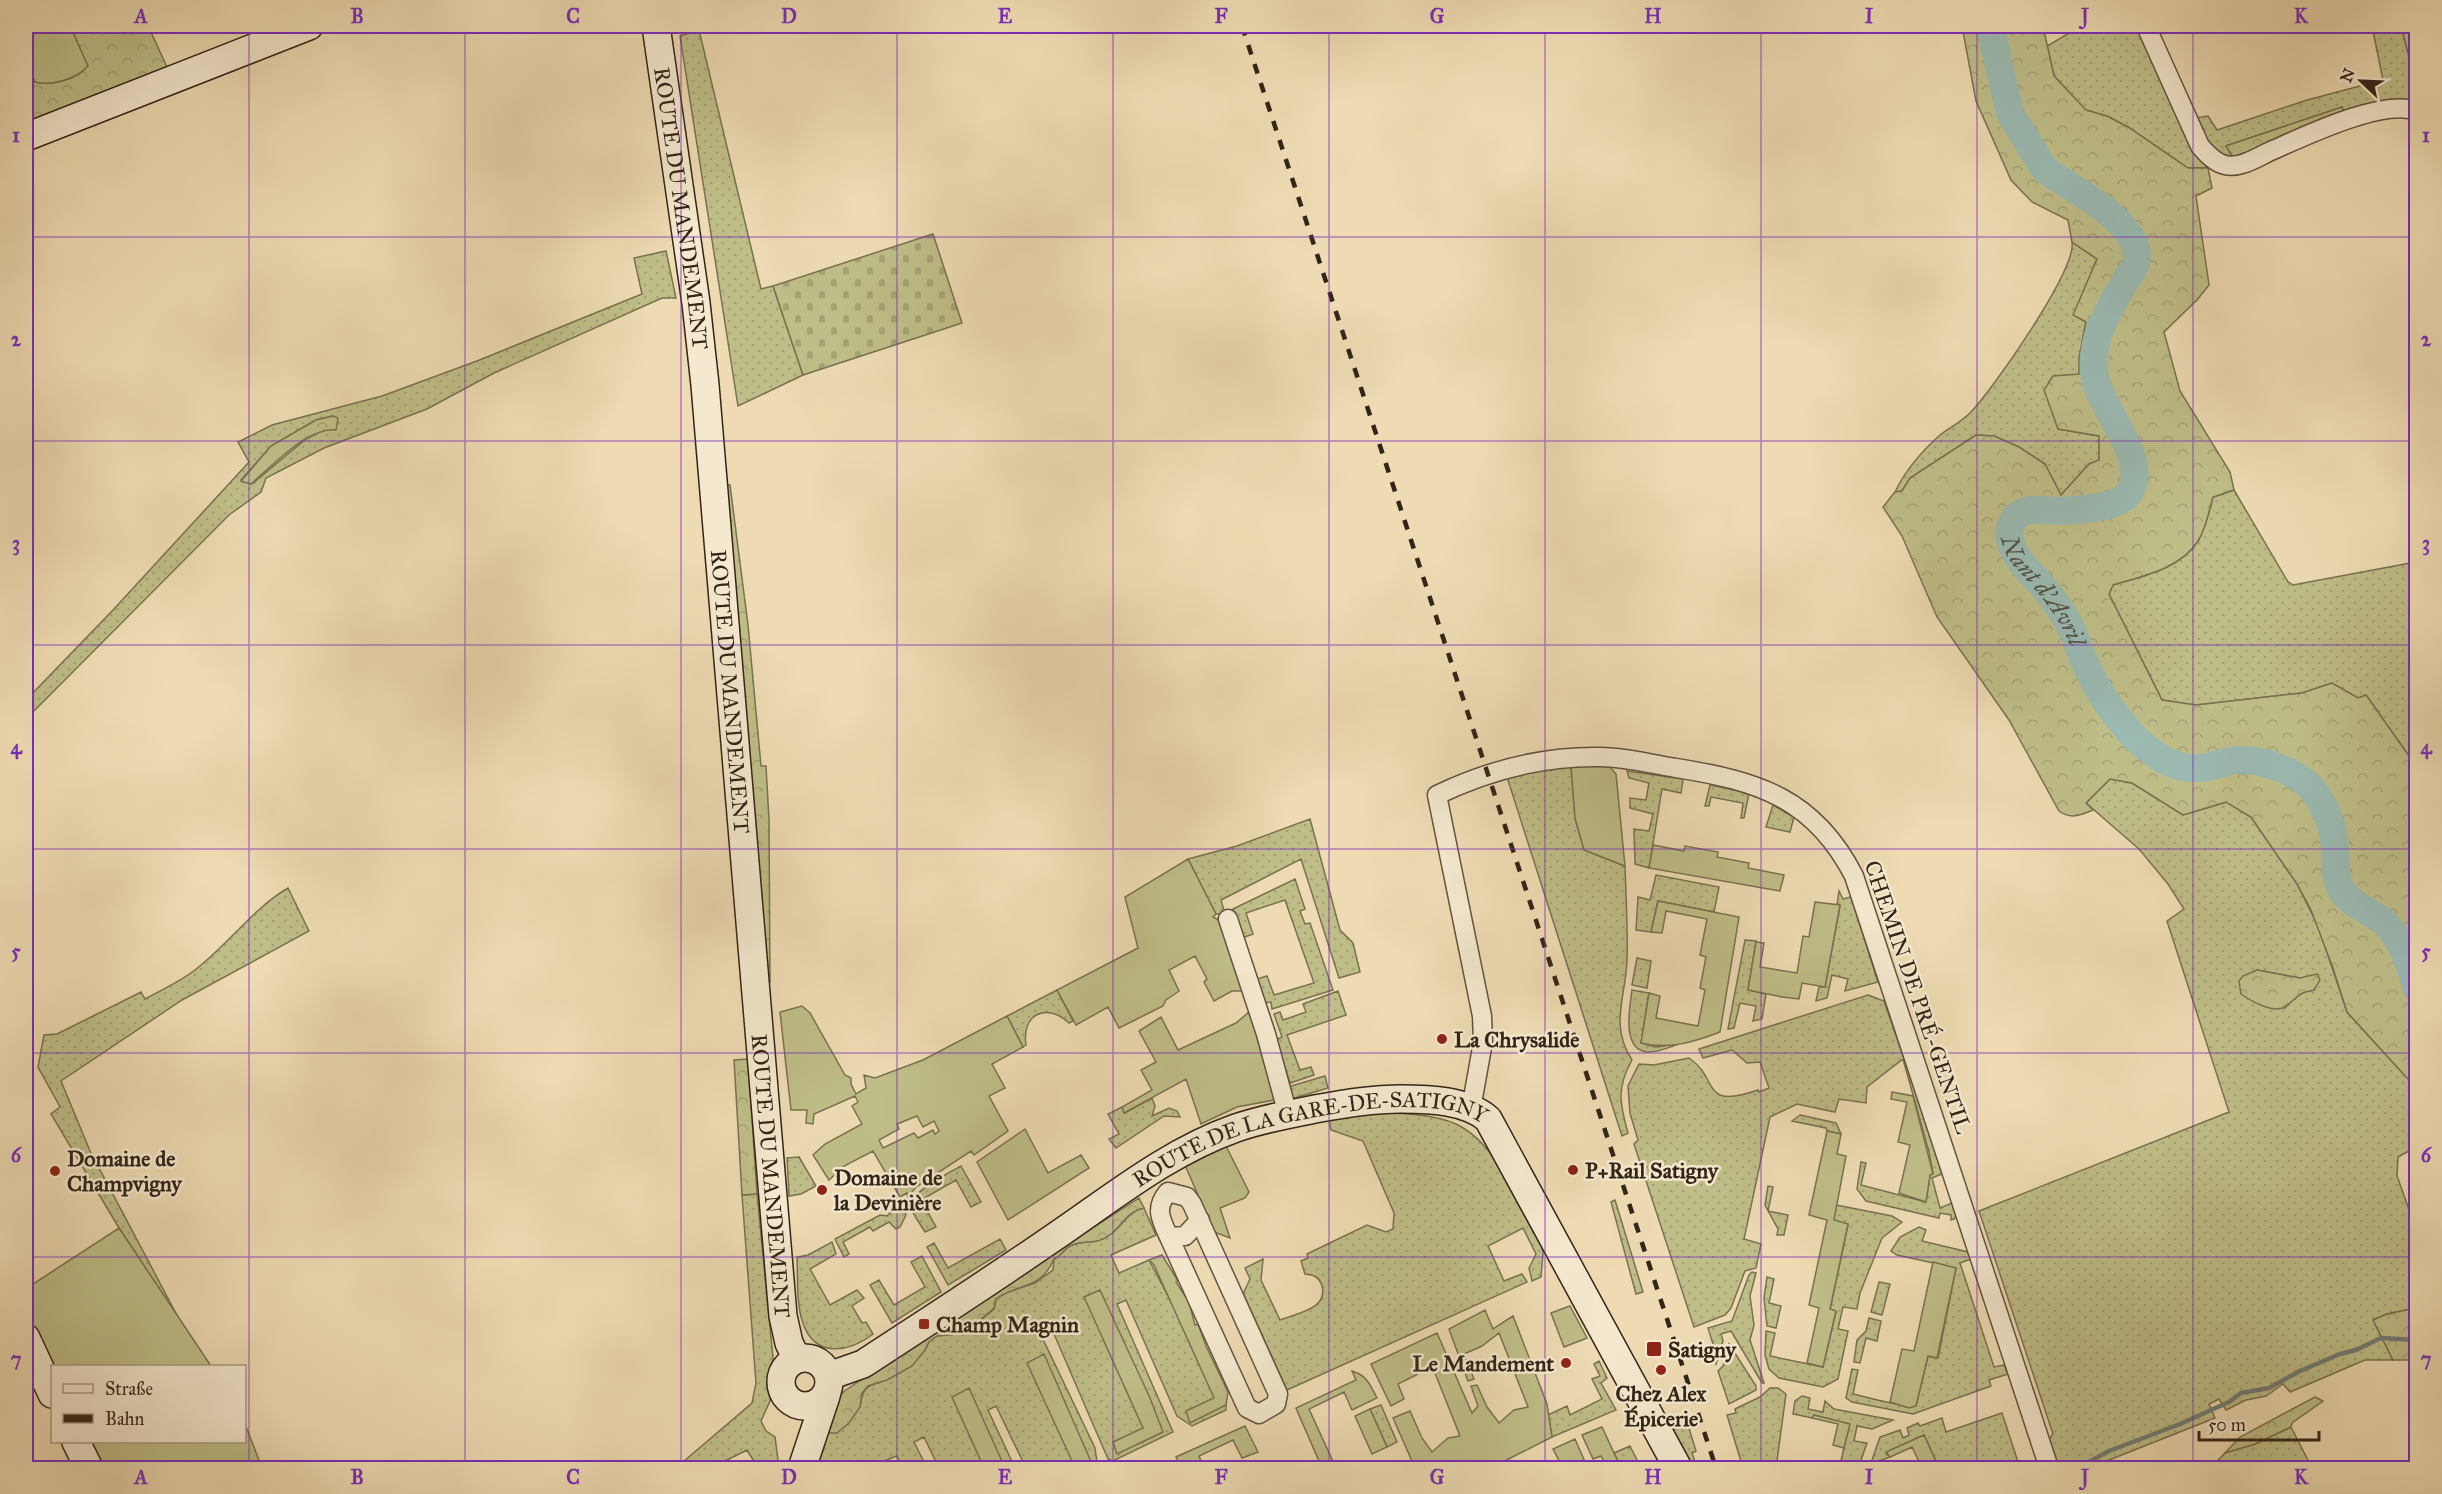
<svg xmlns="http://www.w3.org/2000/svg" width="2442" height="1494" font-family="'IM FELL Great Primer',serif">
<style>
.grass{fill:url(#grass-dots);stroke:#797150;stroke-width:1.5;fill-rule:evenodd}
.forest{fill:url(#forest-crowns);stroke:#797150;stroke-width:1.5}
.cemetery{fill:url(#cemetery-stones);stroke:#797150;stroke-width:1.5}
.garden{fill:#bfbe88;stroke:#797150;stroke-width:1.5;fill-rule:evenodd}
.lines{fill:none;stroke-linecap:round;stroke-linejoin:round}
.stream{stroke:#717e74;stroke-width:4.5}
.river{stroke:#9bbab2;stroke-width:28}
.street-casing{stroke:#62523e;stroke-width:21}
.secondary-casing{stroke:#332417;stroke-width:30}
.street{stroke:#f4e8ce;stroke-width:18}
.secondary{stroke:#f4e8ce;stroke-width:27}
.rail{stroke:#332417;stroke-width:4.5;stroke-dasharray:10 10;stroke-linecap:butt}
.grid{fill:none;stroke:#7b2cbf;stroke-width:1.5;stroke-opacity:0.55}
.poi-dot{fill:#8f2418;stroke:#f4e8ce;stroke-width:2}
.labels{text-anchor:middle;dominant-baseline:central;stroke-width:5;stroke-linejoin:round;paint-order:stroke}
.street-label{font-size:22px;fill:#332417;stroke:#f4e8ce}
.poi-label{font-size:22px;font-weight:bold;fill:#332417;stroke:#f4e8ce;text-anchor:start}
.water-label{font-size:24px;font-style:italic;fill:#525146;stroke:#f4e8ce}
.neatline{fill:none;stroke:#7b2cbf;stroke-width:2}
.grid-label{font-size:20px;text-anchor:middle;font-weight:bold;fill:#7b2cbf}
</style>
<defs>
<pattern id="grass-dots" width="8" height="8" patternUnits="userSpaceOnUse" patternTransform="scale(1.5)"><rect width="8" height="8" fill="#bfbe88"/><path d="M2 2h.1M6 6h.1" fill="none" stroke="#a5a375" stroke-width="1.8" stroke-linecap="round"/></pattern>
<pattern id="forest-crowns" width="20" height="18" patternUnits="userSpaceOnUse" patternTransform="scale(1.5)"><rect width="20" height="18" fill="#bfbe88"/><path d="M2 6a3 3 0 1 1 6 0M12 15a3 3 0 1 1 6 0" fill="none" stroke="#a5a375"/></pattern>
<pattern id="cemetery-stones" width="16" height="16" patternUnits="userSpaceOnUse" patternTransform="scale(1.5)"><rect width="16" height="16" fill="#bfbe88"/><path d="M2 7V4a2 2 0 0 1 4 0v3zM10 15v-3a2 2 0 0 1 4 0v3z" fill="#a5a375"/></pattern>
</defs>
<rect width="100%" height="100%" fill="#eedbb3"/>
<filter id="stains"><feTurbulence type="fractalNoise" baseFrequency=".00333" numOctaves="4"/><feColorMatrix values="0 0 0 0 .2 0 0 0 0 .09 0 0 0 0 .02 0 0 0 .5 -.17"/></filter>
<radialGradient id="worn" r=".72"><stop offset=".6" stop-color="#630" stop-opacity="0"/><stop offset="1" stop-color="#630" stop-opacity=".3"/></radialGradient>
<!-- grass -->
<path class="grass" d="M2081,26H2138L2196,154L2208,168H2188L2128,127L2107,116L2086,111L2054,76L2047,46Z
M2372,26H2401L2416,83V103L2345,114L2342,107L2226,146L2233,157C2211,154 2204,136 2195,118L2208,116L2217,130L2307,100L2383,80Z
M699,30L761,289L773,286L803,375L738,406L680,36Z
M2072,242L2097,259L2074,315L2086,322L2082,342L2079,374L2058,429L2099,436V460L2089,464L2061,495L2045,464L2019,447L1994,436L1976,435L1910,478L1902,491L1895,492C1906,469 1921,452 1940,435C1949,428 1961,422 1970,413C1992,391 2077,269 2072,242Z
M666,251L676,298H662L494,373L427,409L324,448L266,478L261,492L229,515L26,719V700L114,609L249,462L238,442L272,425L382,396L477,361L642,294L634,258ZM332,416L326,429L306,439L252,484L241,480L271,446L316,420Z
M2234,490L2288,582L2293,585L2416,562V766L2366,695L2358,698L2332,683L2302,693L2196,705L2162,700L2109,594L2113,585C2143,576 2180,569 2198,541C2206,528 2209,511 2213,497Z
M1571,766L1575,818L1584,850L1625,866C1626,898 1628,929 1627,960C1626,997 1609,1025 1632,1060C1616,1088 1620,1104 1628,1133L1622,1136L1506,774Z
M1627,771L1683,779L1681,793L1662,789L1649,868L1635,864L1634,829L1649,831L1653,814L1630,808V798L1646,800L1649,783L1629,778Z
M2110,779L2132,783L2183,815L2227,802L2251,817L2297,884L2318,926L2347,1012L2407,1078L2416,1084V1147L2398,1157L2397,1176L2416,1229V1308L2387,1314L2373,1320L2393,1360H2365L2290,1392L2283,1384L2266,1396L2246,1400L2226,1410L2219,1399L2209,1404L2215,1418L2089,1468H2056L2048,1440L2053,1434L1979,1211L2229,1112L2167,921L2184,909L2168,884L2139,849L2086,803ZM2257,970L2300,978L2314,990L2298,993L2285,1008L2269,1007L2242,994Z
M1710,785L1749,793L1744,818H1741L1743,803L1711,797L1709,806H1705Z
M1773,805L1794,817L1790,832L1766,827Z
M1310,819L1340,930L1353,943L1360,972L1339,978L1301,859L1221,900L1225,914H1216L1188,859L1237,846Z
M1656,875L1719,887L1714,912L1658,901L1651,932L1636,930L1638,897L1650,900Z
M1295,879L1305,909L1300,911L1305,924L1310,923L1333,990L1272,1009L1271,1002L1264,1003L1257,979L1267,976L1274,995L1314,983L1285,900L1246,913L1253,934L1242,938L1233,909Z
M288,888L309,931L182,1000L61,1081L90,1151L180,1321L119,1228L51,1114L60,1107L38,1067L44,1035L57,1034L141,992L145,999C164,989 185,979 201,965C232,940 254,908 288,888Z
M1839,891L1843,899L1851,897L1878,982L1845,991L1848,979L1832,975L1827,998L1816,1001L1819,987H1825L1840,906L1837,905Z
M1745,940L1756,941L1748,990L1766,994L1762,1019L1753,1021L1756,1006L1740,1003L1734,1028L1728,1029Z
M1637,958L1651,961L1647,988L1632,985Z
M1057,990L1073,1021L1069,1023C1047,1002 1021,1014 1026,1045L1023,1047L1007,1016Z
M1632,990L1649,993L1641,1043L1655,1047L1679,1044C1670,1047 1657,1053 1647,1052C1621,1049 1630,1007 1632,990Z
M1338,991L1346,1015L1287,1035L1300,1070L1311,1067L1314,1075L1290,1083L1276,1040L1282,1037L1274,1014L1280,1012L1283,1020L1306,1012L1303,1004Z
M1868,995L1884,1001L1944,1173L1932,1178L1940,1208L1952,1203L1956,1216L1954,1219L1951,1220V1215L1940,1213L1939,1218L1866,1201L1857,1189L1861,1162L1866,1163L1861,1185L1926,1202L1930,1175L1933,1173L1929,1152L1903,1059L1867,1087L1866,1103L1839,1099L1835,1112L1797,1104L1770,1117L1744,1239L1761,1244L1756,1268L1745,1271L1731,1308L1725,1315L1694,1327L1634,1144L1638,1140L1630,1113L1628,1086L1639,1064L1654,1065L1689,1058C1720,1079 1700,1110 1758,1090L1759,1092L1769,1088L1760,1062L1747,1063L1732,1050L1703,1058L1699,1049Z
M1325,1076L1328,1088L1291,1099L1288,1087Z
M1152,1098L1155,1106L1152,1116L1169,1108L1177,1111L1180,1117L1164,1116L1116,1148L1109,1139L1119,1134L1108,1114L1122,1107L1125,1113Z
M1365,1112C1391,1113 1431,1113 1456,1124C1497,1143 1519,1203 1541,1241L1543,1253L1541,1277L1532,1281L1529,1268L1536,1254L1523,1228L1488,1246L1504,1281L1522,1274L1527,1282L1287,1390L1243,1294L1250,1279L1245,1268L1263,1259L1261,1280L1280,1320C1297,1313 1331,1309 1321,1283C1318,1276 1313,1275 1305,1274L1301,1261L1308,1258L1307,1254L1367,1225L1386,1232L1393,1229L1394,1213L1363,1141L1331,1130L1328,1115Z
M1800,1115L1836,1123L1841,1134L1827,1131L1826,1128L1792,1121Z
M799,1157L816,1186L801,1194L789,1196L787,1158Z
M961,1166L981,1202L971,1207L956,1180L921,1200L936,1227L925,1232C921,1225 913,1215 911,1207C908,1193 950,1172 961,1166Z
M1768,1186L1773,1187L1768,1211L1788,1215L1784,1235H1777L1778,1229L1765,1205Z
M757,1194L774,1368L770,1401L761,1421L766,1431L775,1437L779,1468H758L747,1450L711,1468H676L752,1403L756,1383L742,1195Z
M1615,1200L1643,1292L1636,1294L1611,1202Z
M1836,1205L1892,1216L1902,1222L1882,1238L1860,1293L1857,1309L1843,1307L1838,1329L1848,1331L1838,1379L1823,1387L1779,1378L1769,1369L1765,1355L1766,1331L1775,1333L1770,1356L1823,1367L1836,1312L1830,1310L1848,1225L1833,1220Z
M903,1208L906,1215L900,1227L896,1229L889,1222L873,1231L870,1227L843,1242L849,1254L844,1257L835,1239L880,1215L887,1216L891,1212Z
M1144,1208L1156,1235L1111,1255L1119,1273L1149,1260L1226,1405V1410L1192,1426L1177,1416L1126,1300L1117,1304L1173,1432L1113,1461L1108,1459L1051,1327L1040,1333L1095,1448L1097,1462L1093,1468H1026L996,1406L988,1410L1015,1468H939L924,1437L914,1442L927,1468H902L897,1456L865,1468H816L822,1433L860,1407C862,1395 863,1387 875,1384L925,1350L928,1342L937,1336L965,1333L994,1309L996,1299L1002,1294L1035,1283L1053,1270L1054,1259C1062,1255 1064,1248 1072,1245C1087,1239 1094,1246 1111,1234C1123,1225 1128,1211 1144,1208Z
M1919,1227L1926,1230L1922,1241L1968,1252L1971,1259L1960,1263L1994,1367L2004,1365L2008,1374L1989,1380L1991,1386L1913,1414L1852,1402L1846,1398L1852,1369L1858,1370L1853,1394C1867,1397 1906,1409 1916,1406L1928,1356L1938,1358L1956,1268L1897,1255L1891,1251L1900,1237Z
M1000,1239L1006,1250L948,1285L927,1247L934,1243L948,1268Z
M832,1242L836,1254L810,1269L830,1305L857,1290L864,1298L852,1306L862,1323L866,1322L873,1334C850,1352 815,1359 803,1323C796,1304 798,1278 797,1257L808,1255Z
M922,1256L941,1292L892,1323L870,1285L879,1280L894,1305L925,1287L911,1262Z
M1752,1272L1756,1273L1750,1296L1754,1325L1750,1340L1764,1383H1762L1731,1331L1721,1334L1723,1341L1716,1364L1710,1348L1713,1344L1708,1328L1732,1321L1749,1275Z
M1767,1277L1774,1279L1769,1303L1781,1306L1776,1328L1767,1326L1764,1298Z
M1879,1282L1890,1284L1882,1315L1871,1312Z
M1869,1318L1881,1321L1877,1341L1866,1338L1860,1363L1854,1362L1857,1340L1866,1331Z
M1729,1344L1756,1386V1390L1729,1404L1718,1371L1723,1366Z
M1599,1361L1607,1378L1601,1383L1616,1410L1552,1437L1548,1415L1567,1406L1570,1415L1602,1399L1592,1379L1600,1376L1594,1364Z
M1770,1388H1778L1786,1394L1776,1468H1743L1727,1415L1736,1413L1735,1409L1760,1397Z
M1802,1396L1810,1398L1808,1409L1823,1412L1825,1401L1834,1409L1893,1420L1872,1429L1857,1426L1854,1441L1867,1443L1860,1463L1863,1468H1842L1841,1461L1849,1424L1814,1415L1812,1418L1793,1414L1795,1401Z
M1381,1405L1397,1442L1387,1447L1370,1409Z
M2002,1413L2020,1468H1939L1924,1435L1886,1453L1890,1457L1874,1463L1876,1468H1873L1871,1463L1880,1437L1900,1430L1903,1438L1909,1435L1907,1428L1918,1423L1920,1426L1942,1418L1946,1432Z
M1688,1425L1696,1451L1692,1453L1697,1468H1688L1668,1431Z
M2291,1427L2312,1468H2211L2225,1453L2255,1444Z
M1630,1446L1641,1468H1621L1614,1453Z"/>
<!-- forest -->
<path class="forest" d="M70,26H148L168,69L31,124L26,110V60L35,82C51,86 77,80 87,66Z
M1962,26H2043L2054,76L2086,110L2107,116L2128,127L2188,168H2208L2212,188L2196,196L2209,285L2197,300L2164,332L2180,391L2230,472L2234,490L2213,497C2209,511 2206,528 2198,541C2180,569 2143,576 2113,585L2109,594L2162,700L2196,705L2302,693L2332,683L2358,698L2366,695L2416,766V1084L2407,1078L2347,1012L2333,968L2311,910L2297,884L2251,817L2226,802L2183,815L2132,783L2110,779L2086,803L2093,810C2081,815 2071,820 2059,811L2009,720L1937,617L1902,536L1883,507L1895,492L1902,491L1910,478L1976,435L1994,436L2019,447L2045,464L2061,495L2089,464L2099,460V436L2058,429L2044,390L2053,376L2079,374V358L2086,322L2073,315L2097,259L2072,242L2068,220L2032,202L2011,180L1976,101Z
M2401,26H2416V83Z
M2342,107L2345,114L2248,153L2233,157L2226,146Z
M333,416L338,418L336,430C308,427 272,466 251,484L241,481L271,446L316,420Z
M725,485H730L748,625L761,766H766L769,820L770,982L766,981Z
M2257,970L2300,978L2317,974L2320,980L2314,990C2295,994 2300,996 2286,1006C2275,1015 2251,1001 2241,994L2239,981L2243,976Z
M748,1059L757,1194L742,1195L734,1060Z
M1139,1198L1144,1208C1128,1211 1123,1224 1111,1234C1096,1246 1087,1239 1072,1245C1064,1248 1062,1256 1054,1259C1041,1290 1018,1283 996,1299L994,1308L965,1333L937,1336L929,1342L925,1350L912,1366L887,1380L868,1386L862,1393L860,1407L849,1423L837,1433H822L839,1396L846,1390L961,1312Z
M2416,1308V1360H2393L2373,1320L2387,1314Z
M2315,1397L2323,1401L2292,1423L2291,1427L2255,1444L2225,1453L2240,1437Z"/>
<!-- cemetery -->
<path class="cemetery" d="M933,234L962,323L803,375L773,286Z"/>
<!-- garden -->
<path class="garden" d="M26,26H70L88,66C77,79 51,86 35,82L26,60Z
M1608,765L1616,774L1625,866L1584,850L1575,818L1571,766Z
M1653,845L1684,851L1685,846L1718,852L1717,857L1749,863L1748,868L1784,875L1780,891L1649,868Z
M1188,859L1216,914L1213,917L1226,924L1243,991H1232L1214,1001L1204,982L1207,979L1195,956L1169,970L1179,991L1166,1000L1163,1006L1119,1028L1108,1007L1076,1025L1057,990L1138,948L1125,897Z
M1658,901L1739,917L1720,1032C1694,1042 1668,1050 1641,1043L1649,993L1660,996L1656,1018L1698,1026L1705,990L1700,988L1706,957L1700,955L1707,919L1666,911L1662,933L1651,932Z
M1815,902L1840,905L1825,987L1802,983L1799,999L1782,997L1748,990L1756,942L1764,943L1760,967L1797,973L1803,936L1809,937Z
M802,1006L810,1013L845,1075L851,1078V1084L856,1094L866,1088L864,1075L875,1078L923,1060L1007,1016L1023,1047L992,1064L1005,1088L989,1096L1008,1131L974,1155L971,1151L916,1187L908,1197L907,1193L900,1197L873,1151L844,1166L829,1180L813,1155L825,1144L862,1124L852,1106L858,1102L855,1096L814,1114L813,1124L806,1123L807,1110H791L780,1012ZM917,1116L923,1127L934,1121L939,1131L935,1134L933,1130L918,1138L914,1133L883,1148L879,1140L899,1129L897,1124Z
M1248,1013L1254,1016L1267,1058L1274,1100L1237,1107L1201,1124L1186,1079L1124,1113L1122,1107L1152,1090L1141,1070L1156,1062L1139,1031L1161,1017L1178,1050L1236,1023Z
M1892,1092L1913,1096L1933,1174L1930,1175L1926,1202L1899,1193L1910,1145L1898,1142L1907,1102L1891,1099Z
M1025,1129L1048,1173L1081,1155L1089,1168L1008,1220L977,1162Z
M1827,1131L1841,1134L1837,1154L1846,1156L1834,1220L1848,1224L1830,1309L1836,1311L1823,1367L1807,1363L1819,1308L1809,1305L1827,1220L1809,1215Z
M1225,1144L1249,1192L1245,1198L1220,1208L1230,1238L1214,1232L1185,1165Z
M119,1228L211,1366H52V1376L26,1322V1301L32,1297L30,1286Z
M1162,1255L1178,1281L1176,1282L1189,1302L1195,1325L1198,1324L1206,1346L1228,1392L1226,1405L1190,1423L1186,1411L1214,1398L1154,1265L1149,1260Z
M1933,1262L1956,1268L1937,1358L1928,1356L1916,1406L1909,1408L1890,1402L1902,1349L1914,1351Z
M1100,1290L1150,1398L1163,1432L1117,1454L1113,1442L1143,1428L1084,1297Z
M1570,1306L1587,1338L1564,1347L1551,1313Z
M1485,1310L1493,1329L1513,1316L1547,1404L1552,1437L1491,1468H1415L1393,1418L1410,1411L1422,1438L1432,1452L1448,1438L1460,1436L1431,1363L1416,1375L1398,1384L1404,1399L1391,1406L1371,1364L1437,1333L1472,1413L1478,1406L1471,1386L1477,1385L1487,1407L1499,1423L1514,1410L1528,1407L1499,1333L1482,1346L1464,1354L1474,1379L1468,1381L1449,1329Z
M1044,1354L1092,1464L1082,1468H1055L1072,1461L1027,1363Z
M1352,1371C1367,1375 1370,1385 1377,1398L1352,1410L1344,1392L1309,1409L1336,1468H1322L1296,1408L1356,1380Z
M969,1388L1005,1468H984L952,1397Z
M1370,1409L1387,1447L1372,1454L1355,1416Z
M1814,1415L1850,1424L1844,1448L1833,1445L1838,1424L1812,1418Z
M245,1424L262,1468H98L85,1442H244Z
M1245,1426L1258,1452L1242,1458L1233,1440L1199,1456L1204,1468H1181L1176,1457Z
M1602,1427L1621,1468H1607L1601,1456L1593,1459L1582,1435Z
M1924,1435L1939,1468H1922L1912,1447L1890,1457L1886,1452Z
M1575,1439L1585,1462L1573,1468L1571,1465L1563,1468L1553,1449Z"/>
<g class="lines">
<!-- stream -->
<path class="stream" d="M2078,1468L2109,1451L2180,1424L2229,1402L2241,1393L2269,1388L2300,1371L2340,1354L2356,1350L2381,1338L2416,1340"/>
<!-- river -->
<path class="river" id="s1" d="M1990,26L2010,113L2041,164L2048,172C2074,190 2136,221 2137,256C2138,265 2129,275 2125,282C2108,310 2091,338 2094,371C2097,408 2152,458 2129,493C2119,508 2078,510 2061,511C2051,511 2040,509 2031,510C2009,513 2005,533 2014,551C2019,562 2028,570 2036,579C2049,593 2062,610 2071,628C2076,638 2079,650 2084,661C2101,700 2139,757 2183,767C2200,771 2214,765 2230,761C2254,757 2290,768 2308,785C2321,797 2331,820 2334,838C2337,854 2332,876 2342,891C2351,905 2372,912 2385,923C2402,940 2410,964 2416,987"/>
<defs>
<path id="street" d="M2146,26L2200,146C2207,154 2215,163 2225,165C2241,169 2259,156 2273,150C2305,136 2384,98 2416,111
M1228,919L1266,1034L1288,1115
M1471,1109L1483,1042L1482,1016L1437,795C1487,771 1544,756 1600,757C1625,757 1651,764 1676,768C1758,781 1814,798 1854,876L2049,1468
M1168,1192L1187,1197L1192,1204L1278,1394L1276,1404L1259,1414L1247,1408L1169,1237C1161,1220 1154,1208 1168,1192Z
M1169,1237L1185,1236L1200,1220"/>
<g id="secondary">
<path id="s2" d="M656,26L696,303L705,385L783,1316L789,1343L797,1359"/>
<path d="M26,137L309,26"/>
<path d="M26,1338L52,1394"/>
<circle cx="805" cy="1382" r="24"/>
<path id="s3" d="M829,1376L863,1364C927,1322 991,1281 1053,1238C1112,1198 1168,1152 1236,1128C1262,1119 1289,1114 1315,1109C1344,1104 1372,1099 1401,1099C1429,1099 1466,1100 1488,1119L1678,1468"/>
<path d="M76,1442L89,1468"/>
<path d="M802,1468L826,1396"/>
</g>
</defs>
<!-- street casing -->
<use href="#street" class="street-casing"/>
<!-- secondary casing -->
<use href="#secondary" class="secondary-casing"/>
<!-- street -->
<use href="#street" class="street"/>
<!-- secondary -->
<use href="#secondary" class="secondary"/>
<!-- rail -->
<path class="rail" d="M1242,26L1716,1468"/>
</g>
<!-- grid -->
<path class="grid" d="M249,26V1468M465,26V1468M681,26V1468M897,26V1468M1113,26V1468M1329,26V1468M1545,26V1468M1761,26V1468M1977,26V1468M2193,26V1468M26,237H2416M26,441H2416M26,645H2416M26,849H2416M26,1053H2416M26,1257H2416"/>
<!-- markers -->
<g class="poi-dot">
<circle cx="1442" cy="1039" r="6"/>
<circle cx="1573" cy="1170" r="6"/>
<circle cx="55" cy="1171" r="6"/>
<circle cx="822" cy="1190" r="6"/>
<rect x="918" y="1318" width="12" height="12" rx="3"/>
<rect x="1646" y="1341" width="16" height="16" rx="3"/>
<circle cx="1566" cy="1363" r="6"/>
<circle cx="1661" cy="1370" r="6"/>
</g>
<g class="labels">
<!-- street labels -->
<g class="street-label">
<text stroke="none"><textPath href="#s2" startOffset="184">ROUTE DU MANDEMENT</textPath></text>
<text stroke="none"><textPath href="#s2" startOffset="670">ROUTE DU MANDEMENT</textPath></text>
<text transform="translate(1918 997) rotate(71)">CHEMIN DE PRÉ-GENTIL</text>
<text stroke="none"><textPath href="#s3" startOffset="549">ROUTE DE LA GARE-DE-SATIGNY</textPath></text>
<text stroke="none"><textPath href="#s2" startOffset="1156">ROUTE DU MANDEMENT</textPath></text>
</g>
<!-- poi labels -->
<g class="poi-label">
<text x="1454" y="1039">La Chrysalide</text>
<text x="67" y="1158">Domaine de<tspan x="67" dy="25">Champvigny</tspan></text>
<text x="1585" y="1170">P+Rail Satigny</text>
<text x="834" y="1177">Domaine de<tspan x="834" dy="25">la Devinière</tspan></text>
<text x="936" y="1324">Champ Magnin</text>
<text x="1668" y="1349">Satigny</text>
<text x="1554" y="1363" text-anchor="end">Le Mandement</text>
<text x="1661" y="1393" text-anchor="middle">Chez Alex<tspan x="1661" dy="25">Épicerie</tspan></text>
</g>
<!-- water labels -->
<g class="water-label">
<text stroke="none"><textPath href="#s1" startOffset="747">Nant d'Avril</textPath></text>
</g>
</g>
<!-- margin -->
<rect width="2442" height="1494" fill="none" stroke="#eedbb3" stroke-width="66"/>
<!-- legend -->
<rect x="51" y="1365" width="195" height="78" fill="#f4e8ce" stroke="#a79a85" stroke-width="1.5"/>
<rect x="63" y="1384" width="30" height="9" fill="#f4e8ce" stroke="#a79a85" stroke-width="1.5"/>
<text x="105" y="1395" font-size="18" fill="#332417">Straße</text>
<rect x="63" y="1414" width="30" height="9" fill="#332417" stroke="#a79a85" stroke-width="1.5"/>
<text x="105" y="1425" font-size="18" fill="#332417">Bahn</text>
<!-- north arrow -->
<g transform="translate(2361 81) rotate(293)" stroke="#f4e8ce" stroke-width="4.5" paint-order="stroke">
<path d="M0-4.5L10 22L0 15L-10 22Z" fill="#332417"/>
<text y="-9" font-size="16" font-weight="bold" text-anchor="middle" fill="#332417">N</text>
</g>
<!-- scale -->
<path d="M2199 1431v9h120v-9" fill="none" stroke="#332417" stroke-width="3"/>
<text x="2208" y="1431" font-size="18" fill="#332417" stroke="#f4e8ce" stroke-width="4.5" paint-order="stroke">50 m</text>
<rect x="33" y="33" width="2376" height="1428" class="neatline"/>
<g class="grid-label">
<text x="141" y="23">A</text>
<text x="357" y="23">B</text>
<text x="573" y="23">C</text>
<text x="789" y="23">D</text>
<text x="1005" y="23">E</text>
<text x="1221" y="23">F</text>
<text x="1437" y="23">G</text>
<text x="1653" y="23">H</text>
<text x="1869" y="23">I</text>
<text x="2085" y="23">J</text>
<text x="2301" y="23">K</text>
<text x="16" y="142">1</text>
<text x="2426" y="142">1</text>
<text x="16" y="346">2</text>
<text x="2426" y="346">2</text>
<text x="16" y="550">3</text>
<text x="2426" y="550">3</text>
<text x="16" y="754">4</text>
<text x="2426" y="754">4</text>
<text x="16" y="958">5</text>
<text x="2426" y="958">5</text>
<text x="16" y="1162">6</text>
<text x="2426" y="1162">6</text>
<text x="16" y="1366">7</text>
<text x="2426" y="1366">7</text>
<text x="141" y="1484">A</text>
<text x="357" y="1484">B</text>
<text x="573" y="1484">C</text>
<text x="789" y="1484">D</text>
<text x="1005" y="1484">E</text>
<text x="1221" y="1484">F</text>
<text x="1437" y="1484">G</text>
<text x="1653" y="1484">H</text>
<text x="1869" y="1484">I</text>
<text x="2085" y="1484">J</text>
<text x="2301" y="1484">K</text>
</g>
<rect width="100%" height="100%" filter="url(#stains)"/>
<rect width="100%" height="100%" fill="url(#worn)"/>
</svg>
